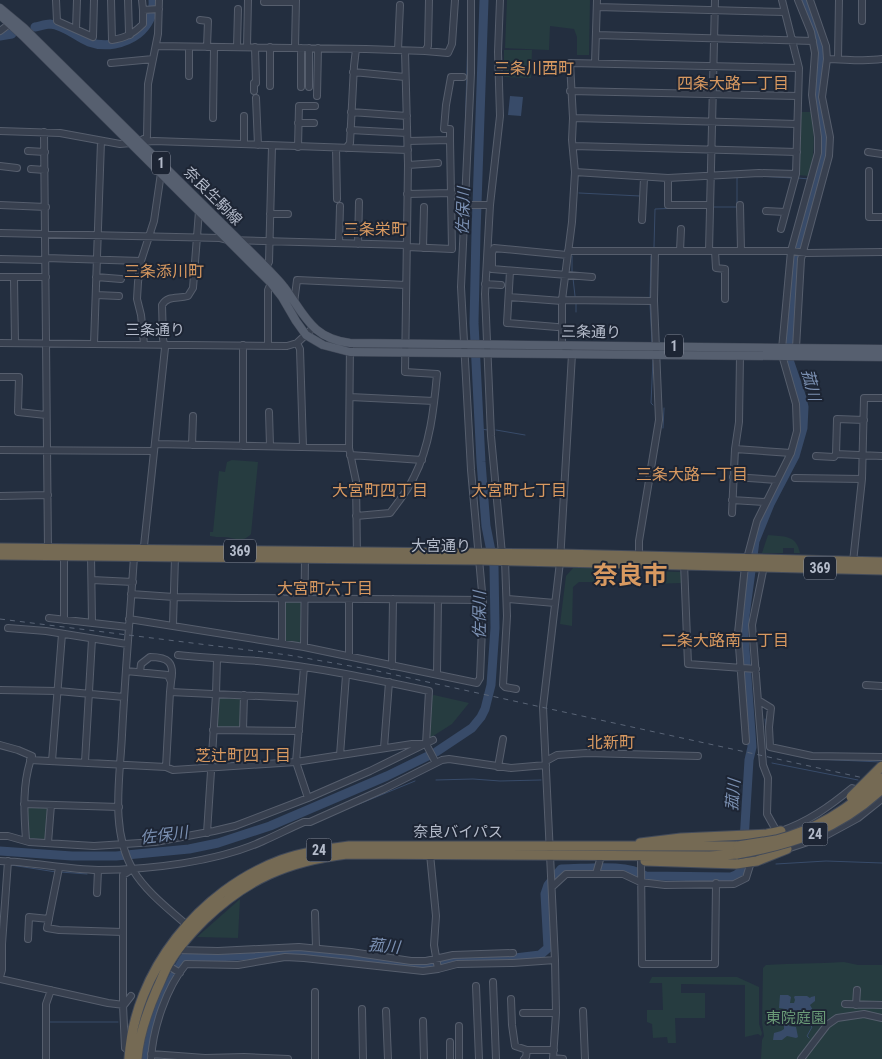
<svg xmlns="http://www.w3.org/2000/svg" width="882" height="1059" font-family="'Roboto Condensed','Noto Sans JP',sans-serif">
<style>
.green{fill:#263c40}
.water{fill:#384b69}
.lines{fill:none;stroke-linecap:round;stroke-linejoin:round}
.stream{stroke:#384b69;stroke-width:1}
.river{stroke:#384b69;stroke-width:9}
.minor-casing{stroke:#565e6d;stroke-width:8}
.major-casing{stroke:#414958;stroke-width:9}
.highway-casing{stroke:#434b5a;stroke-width:11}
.minor{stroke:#38404f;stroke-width:6}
.major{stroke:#565f6f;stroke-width:8}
.highway{stroke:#756a54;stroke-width:9}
.rail{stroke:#596476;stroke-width:1;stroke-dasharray:5 5;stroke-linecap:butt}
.highway-bridge-casing{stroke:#434b5a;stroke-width:11;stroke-linecap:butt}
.highway-bridge{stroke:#756a54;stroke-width:9}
.labels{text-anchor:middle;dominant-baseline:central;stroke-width:4;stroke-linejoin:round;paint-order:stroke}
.shield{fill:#1d2534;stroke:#878e9d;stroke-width:1}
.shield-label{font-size:14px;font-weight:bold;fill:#b4bbca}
.street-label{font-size:15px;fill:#b4bbca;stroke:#1d2534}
.park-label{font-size:15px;fill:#6a9b77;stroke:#1d2534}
.neighbourhood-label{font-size:16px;fill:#d89960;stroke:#1d2534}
.water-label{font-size:16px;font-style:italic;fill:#7b90b2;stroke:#1d2534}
.town-label{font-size:25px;font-weight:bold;fill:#d89960;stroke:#1d2534}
</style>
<rect width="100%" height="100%" fill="#232e3f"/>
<!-- green -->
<path class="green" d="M507,0H590L589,55H577V37L574,29L550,26L549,50L505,48Z
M504,50H532L531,78L504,77Z
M800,112H811C815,135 815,154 809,176L798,175Z
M232,460L258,462L251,534C242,544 234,537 223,537C218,537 215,537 210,536V532H213L219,471L225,472L227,462Z
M768,535C784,537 796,534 800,553H794V548H783V553H762Z
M573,568H608L607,582H579L573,587L572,626L560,624L566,576Z
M652,571L681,572V583L652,584Z
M286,600H299L301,603V641L298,643L285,641L283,603Z
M434,695L469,703L452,724L430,738L429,737L431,696Z
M219,696L242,697L240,729L215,727L217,698Z
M26,806L48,808L46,839L27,838Z
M240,899L238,938L197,937Z
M844,962L858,965H882V1059H761L762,1040L764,1036L762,1023L763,968L766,965C792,963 818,964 844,962Z
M652,977H737L759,987V1024L762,1033L761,1036L758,1034L745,1037V985L681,984V993H705V1018H675L676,1043H668L667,1037L653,1038L652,1024L647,1022V1010H663L662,983H649Z"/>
<!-- water -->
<path class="water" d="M510,96L523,97L521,116L508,115Z
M780,995H788L791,997L790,1003H794L795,1000L794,997L795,996H807L810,998L811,997L815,996V1001L810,1005L814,1012L813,1018L805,1017L803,1013L799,1014L796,1012L794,1013L798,1016L795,1018H789V1026L796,1027L798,1037L796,1038L787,1036L782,1040H773L774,1033L781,1031L784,1029V1025L780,1022L781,1015H784L786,1013L785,1009L779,1008Z"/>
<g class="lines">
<!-- stream -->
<path class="stream" d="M464,166L468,35
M758,176L792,178
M798,178L809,179
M579,193L640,196
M714,207H737V178L739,177
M654,247L655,209L680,208
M572,256V272
M573,278L575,296
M650,298L651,256
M576,303V312
M650,304L652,343
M653,359L651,403L653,405
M663,428L664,408
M480,429L488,430
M496,430L525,435
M765,719L766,727
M815,759L881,762
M772,763L858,780
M436,780L473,779L500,781L541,780
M359,804L415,781
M776,864L826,861L882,863
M11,865L56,872
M60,872L87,874
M49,1022H118
M809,1038L807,1036L812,1027L810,1025L811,1017"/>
<!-- river -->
<path class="river" d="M35,27C40,26 46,24 50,24C65,25 76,37 89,42C105,48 125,44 138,34C149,25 154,15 153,0
M0,36L12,34
M744,841L749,760L752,747L744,635L745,616L755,541L770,504L795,456L803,428L804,407L802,398L788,357L795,255L813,186L819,176L823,163L826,145L818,104L821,50L815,25L805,0
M0,851L72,856H116L189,849L218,843L270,826L387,776L436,752L472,728L481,717L485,709L491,685L495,628L494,566L486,526L481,462L474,323L476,233L484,0
M146,1059C150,1022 165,989 184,958L238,956L288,952L311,953L408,965H430L456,959L515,958L540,955L548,948L545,894L548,885L561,869C587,869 624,863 646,876L731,877L736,875L741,871L743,857"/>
<defs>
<path id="minor" d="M56,0L57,21L93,37L94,0
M111,0L112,40C125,38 133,34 143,24V10L159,9
M128,0L129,33L130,35
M142,0L143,10
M500,0L498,52L500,116L490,205L485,294L491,436L502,554
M862,0V21
M264,2H296
M597,7L785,12
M200,20L208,21L207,47
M76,29L77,0
M0,31L12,22
M596,35L813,41
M156,46L366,49L425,51L428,46L429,0
M237,47L238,9
M247,47L248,0
M270,47V86
M295,48L296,0
M309,48V87
M398,50L400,5
M425,51L448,53L452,44L455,0
M838,58L839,0
M827,59C846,59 863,62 882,59
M111,63L153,59
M595,63L597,0
M353,72L405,77
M189,76V47
M301,87V48
M254,91V83H256L255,47
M570,91L798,96
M317,96L318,48
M256,98L258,145
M351,112L407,116
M244,116V144
M213,118L214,47
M573,118L797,124
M298,123H314
M350,130L407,133
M0,131L60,133L120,144L154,141L408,150
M44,132L48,551
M450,140V129H444L446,105L451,77H463
M140,141L147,137L148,84L158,34L159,0
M573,146L797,152
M298,147L299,106H315
M336,148L337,199
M346,148L350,143L354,66L356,49
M28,151L45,152
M868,152L882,154
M408,165L438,163
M0,166L17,168
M31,169L45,170
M869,171V217H882
M575,172L668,178L759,173L796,174
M668,178V205H710
M407,194L452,193
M0,205L46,207
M465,205H490
M740,205L741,251
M766,211L785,212
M270,214H288
M642,220L644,178
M781,229L796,174L799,68L782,0
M0,233L220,238L228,240L407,245
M339,243L340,206
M358,244L359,202
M407,247L452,249L450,140L408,141
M423,248L424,207
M568,251H791L807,253L882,252
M680,251L681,229
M709,251L715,0
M715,251L716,268L725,269V299
M567,255L494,248L492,253V269L592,277
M46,258L141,261
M0,259L46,260
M266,267L269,262L272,146
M510,271L507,323L557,327
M0,277H46
M96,277L121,279
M14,278L15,343
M485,284L501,285
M96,295L119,296
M509,297L562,301
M562,300L654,301
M294,303L297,280L406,285
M0,343L287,346L297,343L313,328
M297,343L300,349L303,447
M350,343L349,448L356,481L357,556
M94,344L101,141
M144,344L141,315L137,299L138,282L141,261L154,221L161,173
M268,346V290L271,283
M796,348L801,259L829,156L830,137L822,97L827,59L826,46L810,0
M0,377H19L18,412L46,415
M350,397L434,401
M269,412L270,446
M155,444L349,448
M192,445L193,416
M243,446V345
M735,449L791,453
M0,450L154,451
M836,454L837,419L864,420
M350,455L422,460
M816,456L834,457L836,454L882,456
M733,477L777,480
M795,478L862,479
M0,496L48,495
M732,500L766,502
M732,513L735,449L739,422L740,356
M356,516L390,513C399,501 408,490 414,477C430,446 434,408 437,374L405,372L408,165L405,51
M64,555V620
M91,556L92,623
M639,556V541L659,420L654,301L655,251
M505,560L507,616L503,685L505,687L516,689
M853,562L862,479L864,398H882
M684,563L688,664L756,669
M764,566L752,625L763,765L768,778L767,814L777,832
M92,580L133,582
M131,594L174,597L242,598L483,600
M507,599L555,603
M49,618L128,627
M129,619L304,647L477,683L480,678L483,603L471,470L461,287L471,73V0
M173,625L175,557
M8,628L46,631L127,644
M282,643V598
M304,647L305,558
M178,655C205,658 232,659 258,661C316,667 373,679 429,691L426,744L436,763
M349,656V599
M392,666L393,599
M304,667L296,762L308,798
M126,671L168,675L171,682L170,692L301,698
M140,672L141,664L150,657C168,657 175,662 171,682
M437,674L438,600
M866,685L882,686
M0,690L58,691L124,697
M758,700L771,708L769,727L770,747L812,756L882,757
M213,730L299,731
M243,730L244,695
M746,741L738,633L745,566L757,521L791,453L797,431L796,404L782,355V349L791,251L818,153V137L812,95L815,53L811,32L798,0
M0,745L18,750L32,756C22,783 24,812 26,840
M384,748L389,682
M340,755L346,675
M30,760L166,767L173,770L296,762L412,744H422
M52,761L62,634
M546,761L557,755L587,753L698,756
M85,762L92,639
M166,767L170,692
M498,767L503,739
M24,804L119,807
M207,833L216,694L217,659
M782,834L781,831C808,822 830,806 852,788L862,791
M0,836H8L29,842L94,846L155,842L214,831L235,826L308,798L370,771L433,740
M48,843L51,805
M786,846L787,849L823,837L858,818L882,799
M430,854L436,916L434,945L438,969
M0,861C32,862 65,869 98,870C148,870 217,862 263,841C277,835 290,828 304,822H310L384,789L442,760L449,759L511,768L546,765
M641,861L642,964H715L716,883
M59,868L47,928L59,930L123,932
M596,874L601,856
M553,886L566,874H623L640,882L665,885L734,884L746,878L751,862
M97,893L98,870
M315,913L316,948
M189,927C170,910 146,892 133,870C110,830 120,778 122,735C125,675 130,616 134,557L143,549L144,546L165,348L163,339L162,305C168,295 178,299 188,296L193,288L199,211
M28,939L29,917L49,919
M177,950L218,951L299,947L351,952L411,961H426L453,955L513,953
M167,965L180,973
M0,977L2,970V944L8,861
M0,979L108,1003L124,1005L131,996
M493,982L496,1059
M476,986L479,1059
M511,999L512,1025L515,1046L527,1050
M845,1004L882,1005
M856,1005L857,990
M362,1009L363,1059
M386,1011L388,1059
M583,1011L585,1059
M523,1013H556
M423,1021L424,1059
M459,1026V1059
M450,1042V1059
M130,1052L125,1048L123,1005V875L131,870
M151,1054L205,1058L244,1057L288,1059
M553,1058L563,1059
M46,1059V1004L51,990
M151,1059C153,1028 166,988 186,964L238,965L285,957L304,958L423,971L438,969L457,964L513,963L555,960
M315,1059V992
M524,1059L526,1057L527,1050H554
M553,1059L556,1013L555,960L543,707L560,562L572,354L562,345V300L572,222L575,172L572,140L573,118L570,63L799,68
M801,1059L827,1025L837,1018L864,1014L882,1018"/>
<path id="major" d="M0,8L24,28L266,267C272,274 279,280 284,287C305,315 311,338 350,343L882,349
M0,15L23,36L271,283L282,297L296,321L306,335L323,345L350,352L882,357"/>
<path id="highway" d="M0,548L561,554L882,562
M0,555L480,560L882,570
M640,843L681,838L767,834L781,831
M645,861L736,864L757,861L787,849
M129,1059C134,971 200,890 281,860C303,852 326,849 349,846H738
M137,1059C139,1034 147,1012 157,989C161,981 164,972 168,965C177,948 190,934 204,920C247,879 288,861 347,854L710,856L737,854"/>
</defs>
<!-- minor casing -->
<use href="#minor" class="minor-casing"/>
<!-- major casing -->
<use href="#major" class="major-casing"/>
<!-- highway casing -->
<use href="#highway" class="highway-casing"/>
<!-- minor -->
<use href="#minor" class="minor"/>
<!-- major -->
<use href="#major" class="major"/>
<!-- highway -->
<use href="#highway" class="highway"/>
<!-- rail -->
<path class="rail" d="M0,619L288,655L373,670L882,782"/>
<defs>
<path id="highway-bridge" d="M851,797L882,766
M738,846C750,844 763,842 776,840C816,830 853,806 882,778
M737,854C794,844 839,829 882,789"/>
</defs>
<!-- highway-bridge casing -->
<use href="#highway-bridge" class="highway-bridge-casing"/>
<!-- highway-bridge -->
<use href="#highway-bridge" class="highway-bridge"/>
</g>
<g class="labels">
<!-- shield labels -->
<g class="shield">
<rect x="152" y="151.5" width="18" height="23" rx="4"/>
<rect x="665" y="334.5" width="18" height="23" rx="4"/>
<rect x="224" y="539.5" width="32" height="23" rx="4"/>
<rect x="804" y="556.5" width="32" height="23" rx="4"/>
<rect x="802.5" y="822.5" width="25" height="23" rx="4"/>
<rect x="306.5" y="838.5" width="25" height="23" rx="4"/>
</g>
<g class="shield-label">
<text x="161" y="163">1</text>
<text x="674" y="346">1</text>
<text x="240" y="551">369</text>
<text x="820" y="568">369</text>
<text x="815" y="834">24</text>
<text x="319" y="850">24</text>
</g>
<!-- street labels -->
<g class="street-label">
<text transform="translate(213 196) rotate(45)">奈良生駒線</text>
<text x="155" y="330">三条通り</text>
<text transform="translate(591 332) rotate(1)">三条通り</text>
<text x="441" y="546">大宮通り</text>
<text x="458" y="832">奈良バイパス</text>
</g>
<!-- park labels -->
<g class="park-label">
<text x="796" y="1018">東院庭園</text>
</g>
<!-- neighbourhood labels -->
<g class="neighbourhood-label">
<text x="534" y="68">三条川西町</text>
<text x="733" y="83">四条大路一丁目</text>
<text x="375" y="229">三条栄町</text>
<text x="164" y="271">三条添川町</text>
<text x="692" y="474">三条大路一丁目</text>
<text x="380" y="490">大宮町四丁目</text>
<text x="519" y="490">大宮町七丁目</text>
<text x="325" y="588">大宮町六丁目</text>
<text x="725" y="640">二条大路南一丁目</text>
<text x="611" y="742">北新町</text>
<text x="243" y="755">芝辻町四丁目</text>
</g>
<!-- water labels -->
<g class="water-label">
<text transform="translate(463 211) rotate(-88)">佐保川</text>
<text transform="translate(811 385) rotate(76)">菰川</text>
<text transform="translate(479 615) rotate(-90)">佐保川</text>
<text transform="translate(733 795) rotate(-85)">菰川</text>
<text transform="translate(164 835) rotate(-7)">佐保川</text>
<text transform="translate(384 946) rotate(5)">菰川</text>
</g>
<!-- town labels -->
<g class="town-label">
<text x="630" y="575">奈良市</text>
</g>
</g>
</svg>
